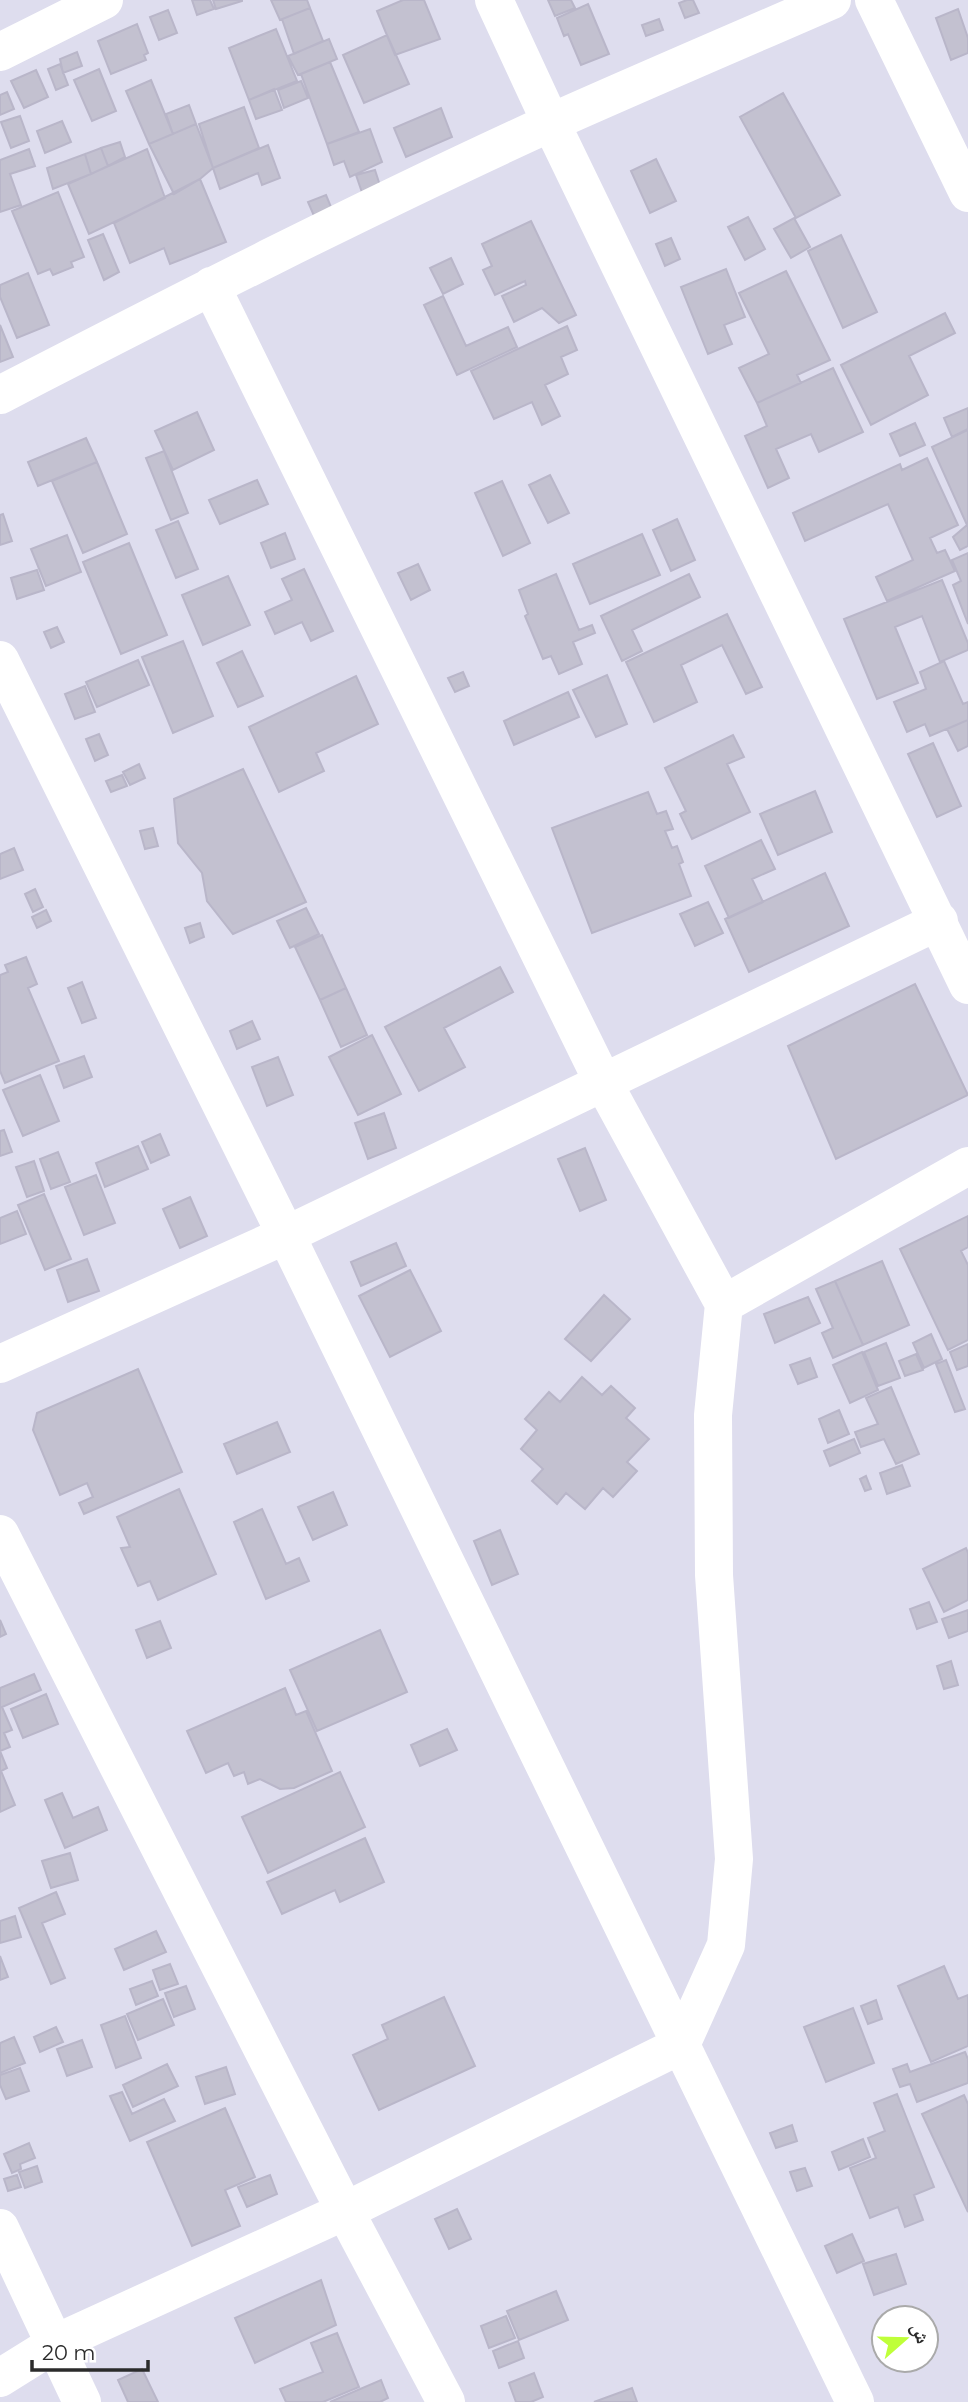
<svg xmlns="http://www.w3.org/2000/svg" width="968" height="2402" font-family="Montserrat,'Noto Naskh Arabic',sans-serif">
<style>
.building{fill:#c3c1d0;stroke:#b9b6c9;stroke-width:2}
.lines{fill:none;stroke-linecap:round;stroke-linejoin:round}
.minor{stroke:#fff;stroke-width:38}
</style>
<rect width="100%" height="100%" fill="#deddee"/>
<!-- building -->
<path class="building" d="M192,0H210L214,9L197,15Z
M213,0H242V1L216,9Z
M271,0H307L310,8L280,20Z
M403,0H424L440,39L395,55L377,11Z
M548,0H571L575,8L555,16Z
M687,0H693L699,13L685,18L679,3Z
M588,4L609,54L581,65L568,34L564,36L557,18Z
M310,8L323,41L294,54L282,19Z
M958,9L968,38V53L951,60L936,18Z
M168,10L177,33L159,40L150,17Z
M659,19L663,30L646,36L642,25Z
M137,24L148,53L144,55L146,60L111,74L98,41Z
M276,29L297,81L249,100L229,48Z
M387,35L409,84L364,103L343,55Z
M329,39L337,59L298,75L288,56Z
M77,52L82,66L63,73L60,59Z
M330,62L359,132L327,144L301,74Z
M60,64L68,85L56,90L48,69Z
M99,69L116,111L92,121L74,80Z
M36,70L48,97L24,108L11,81Z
M151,80L173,134L149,144L126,91Z
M301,81L308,98L284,108L278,90Z
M274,89L282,110L256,119L249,100Z
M7,92L14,109L0,115V95Z
M783,93L840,195L796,218L740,117Z
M189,105L196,124L173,134L166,114Z
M244,107L259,148L213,168L199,124Z
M441,108L452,137L406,157L394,128Z
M20,116L29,141L11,148L1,122Z
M62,121L71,142L45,153L37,131Z
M196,124L213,168L200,179L174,194L149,144Z
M370,129L382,162L350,177L344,161L334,165L327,144Z
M120,142L125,157L108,166L101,148Z
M268,145L280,178L262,185L258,173L220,189L213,168Z
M101,148L108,166L91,174L85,154Z
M29,149L35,166L10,174L21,205L0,212V160Z
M147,149L165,198L89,234L68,184Z
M85,154L91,174L53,189L47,168Z
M656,159L676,201L650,213L631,171Z
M375,170L385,201L367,207L356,175Z
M200,179L226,242L170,264L164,248L130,263L114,223Z
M58,192L84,257L71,262L73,267L53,275L50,269L38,274L12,211Z
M326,195L338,224L321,232L308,202Z
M748,217L765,249L745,260L728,227Z
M794,218L810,247L791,258L774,229Z
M531,221L576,315L559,323L542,308L514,322L502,296L526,285L525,281L495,295L483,270L492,266L482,244Z
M103,234L119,272L104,280L88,240Z
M841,235L877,312L843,328L808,251Z
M671,238L680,259L665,266L656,244Z
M451,258L463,284L443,294L430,268Z
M726,269L745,317L724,325L732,344L708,354L681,287Z
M786,271L830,360L797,375L801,383L757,403L739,368L769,354L739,293Z
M28,273L49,325L17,338L0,297V285Z
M443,296L466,346L508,327L517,347L457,375L424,305Z
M945,313L955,333L909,356L928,395L871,425L841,365Z
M0,325L13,357L0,362Z
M567,326L577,350L561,357L568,374L545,385L560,416L542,425L532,402L494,419L471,371Z
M833,368L863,432L819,452L811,434L776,449L789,478L768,488L745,436L767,426L757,403Z
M968,408V429L952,437L944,418Z
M197,412L214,450L173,470L155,431Z
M915,423L925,445L900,456L890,434Z
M968,430V546L960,550L953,537L967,525L932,447Z
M86,438L97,462L38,486L28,462Z
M164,451L188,513L171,520L146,458Z
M927,458L958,525L930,538L937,553L945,550L955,571L887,601L876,577L913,560L888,504L805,541L793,513L900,464L902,470Z
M97,462L127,534L83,553L52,481Z
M550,475L569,513L548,523L529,485Z
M257,480L268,504L220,524L209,500Z
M502,481L530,543L503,556L475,493Z
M3,514L12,541L0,545V515Z
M677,519L695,560L671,571L653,530Z
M178,521L198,569L176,578L156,530Z
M285,533L295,559L271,568L261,543Z
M642,534L660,575L590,604L573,564Z
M67,535L81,572L46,586L31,549Z
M129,543L167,635L121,654L83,562Z
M968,553V624L953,585L961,581L952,560Z
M418,564L430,590L411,600L398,573Z
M304,569L333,631L311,641L302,622L275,634L265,612L292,600L282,579Z
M37,570L44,590L17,599L11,578Z
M556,574L579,630L592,625L595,633L573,642L582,664L559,674L551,656L543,659L525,616L528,614L519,590Z
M689,574L700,597L632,630L642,651L622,661L601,616Z
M228,576L250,625L203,645L182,595Z
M942,580L968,643V650L940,662L922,616L895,627L918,683L877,699L844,619Z
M727,614L762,687L746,694L722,645L681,665L697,702L654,722L626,662Z
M57,627L64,642L51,648L44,632Z
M183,641L213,716L173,733L142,657Z
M242,651L263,696L238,707L217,663Z
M138,660L149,685L97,707L86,682Z
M944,661L963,704L968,702V720L930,736L925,724L907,732L894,702L926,689L920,672Z
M463,672L469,686L455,692L448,678Z
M607,675L627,724L596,737L573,690Z
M356,676L378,724L316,753L324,771L279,792L249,727Z
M85,686L95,712L75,719L65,694Z
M568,692L579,717L514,745L504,721Z
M968,720V746L958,751L947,729Z
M99,734L108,755L95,761L86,739Z
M733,735L744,757L727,764L750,812L692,839L680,814L686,811L665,768Z
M933,743L961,806L937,817L908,754Z
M139,764L145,778L130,785L123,772Z
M243,769L306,902L233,934L207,901L202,873L178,843L174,799Z
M122,775L127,786L111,792L106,781Z
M815,791L832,832L778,855L760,814Z
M648,792L657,814L666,811L673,829L665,831L672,848L677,846L683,862L679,864L691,896L592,933L552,828Z
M153,828L158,846L145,849L140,831Z
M761,840L775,869L752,879L763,902L729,918L705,866Z
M14,848L23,870L0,879V854Z
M825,873L849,926L749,972L725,919Z
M35,889L43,907L33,912L25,894Z
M708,902L723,933L695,946L680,914Z
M306,908L319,934L290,948L277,921Z
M46,910L51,921L37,928L32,917Z
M200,923L204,937L190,943L185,928Z
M322,935L346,988L320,1000L295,947Z
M26,957L37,984L28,988L59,1061L5,1083L0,1071V975L8,972L5,965Z
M500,967L513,992L444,1028L465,1067L419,1091L385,1027Z
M82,982L96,1018L82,1023L68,988Z
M915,984L968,1095L836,1159L788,1046Z
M346,988L367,1035L341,1047L320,1000Z
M252,1021L260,1039L237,1049L230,1031Z
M372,1035L401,1094L358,1115L329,1057Z
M84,1056L92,1077L64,1088L56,1066Z
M278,1057L293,1095L267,1106L252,1067Z
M40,1075L59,1121L23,1136L3,1090Z
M384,1113L396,1148L368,1159L355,1123Z
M4,1130L12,1152L0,1156V1131Z
M160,1134L169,1155L151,1163L142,1142Z
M138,1146L148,1169L105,1187L96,1163Z
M585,1148L606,1200L580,1211L558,1159Z
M58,1152L70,1182L51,1189L40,1159Z
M34,1161L44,1191L27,1197L16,1167Z
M96,1175L115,1223L84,1235L65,1187Z
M44,1194L71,1259L45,1270L18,1205Z
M190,1197L207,1236L180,1248L163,1209Z
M17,1211L26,1234L0,1244V1218Z
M968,1216V1247L961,1251L968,1265V1340L948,1350L900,1249Z
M396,1243L406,1266L361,1286L351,1262Z
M87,1259L99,1291L68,1302L57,1270Z
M882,1261L909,1325L863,1345L835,1281Z
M410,1270L441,1331L390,1357L359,1296Z
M835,1281L863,1345L833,1358L822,1333L833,1328L816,1289Z
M604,1295L630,1319L591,1361L565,1339Z
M808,1297L820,1323L775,1343L764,1314Z
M931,1334L942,1359L924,1368L913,1343Z
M886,1343L900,1378L878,1386L864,1352Z
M968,1344V1366L957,1370L950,1352Z
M862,1352L878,1390L850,1403L833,1365Z
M916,1354L923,1370L905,1376L899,1361Z
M810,1358L817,1377L798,1384L790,1365Z
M946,1360L965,1409L955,1412L936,1364Z
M138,1369L182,1472L84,1514L79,1503L93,1497L87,1483L60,1495L33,1430L37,1413Z
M582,1377L602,1395L611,1386L635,1408L626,1418L649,1439L627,1462L637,1471L613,1497L603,1488L585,1509L566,1493L557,1504L532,1481L543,1469L521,1449L537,1430L525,1419L549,1392L560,1402Z
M891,1387L919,1454L896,1464L884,1439L861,1447L855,1432L878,1424L866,1398Z
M839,1410L849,1434L828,1443L819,1419Z
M277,1422L290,1452L237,1474L224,1444Z
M854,1439L860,1453L830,1466L824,1451Z
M902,1465L910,1486L887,1494L880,1473Z
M866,1476L871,1489L865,1491L860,1479Z
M179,1489L216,1574L158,1600L150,1581L138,1586L121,1548L130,1547L117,1517Z
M333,1492L347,1525L313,1540L298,1507Z
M262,1509L286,1564L299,1558L309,1581L266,1599L234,1522Z
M500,1530L518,1574L492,1585L474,1541Z
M966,1548L968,1553V1600L944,1612L923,1569Z
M929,1602L937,1622L917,1629L910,1609Z
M968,1610V1631L949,1638L942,1619Z
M0,1620L6,1634L0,1637Z
M160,1621L171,1648L147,1658L136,1630Z
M380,1630L407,1692L317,1731L290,1670Z
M951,1661L958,1685L944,1689L937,1666Z
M34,1674L41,1690L2,1707L12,1730L4,1733L10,1747L0,1751L7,1768L1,1771L15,1805L0,1812V1688Z
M285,1688L296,1715L306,1711L332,1771L294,1788L280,1789L260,1779L248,1784L244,1772L234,1776L228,1763L206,1773L187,1731Z
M46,1694L58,1724L23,1738L11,1709Z
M447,1729L457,1750L420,1766L411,1745Z
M340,1772L365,1827L268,1873L242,1817Z
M62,1793L73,1818L98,1807L107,1830L65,1848L45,1800Z
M365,1838L384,1882L340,1902L335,1890L282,1914L267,1882Z
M70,1853L78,1880L51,1888L42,1861Z
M56,1892L65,1914L42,1923L65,1978L51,1984L19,1908Z
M15,1916L21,1937L0,1943V1921Z
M156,1931L166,1952L124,1970L115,1949Z
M0,1956L8,1977L0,1980Z
M170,1964L178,1984L160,1990L153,1970Z
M944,1966L958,1999L968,1995V2046L931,2062L898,1986Z
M152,1981L158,1996L136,2005L130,1989Z
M186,1986L195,2009L174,2017L165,1993Z
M444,1997L475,2066L379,2110L353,2055L388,2039L382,2025Z
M163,1999L174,2025L138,2040L127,2014Z
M876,2000L882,2019L868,2024L861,2006Z
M853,2008L874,2063L826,2082L804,2027Z
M125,2016L141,2058L116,2068L101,2025Z
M56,2027L63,2042L40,2052L34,2037Z
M14,2037L25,2063L0,2073V2043Z
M82,2040L92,2067L67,2076L57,2049Z
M965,2052L968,2059V2083L917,2102L910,2084L900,2087L893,2069L907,2064L910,2072Z
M167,2064L178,2086L133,2107L123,2085Z
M226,2067L235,2094L205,2104L196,2077Z
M20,2068L29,2091L6,2099L0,2085V2075Z
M122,2092L132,2114L164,2099L175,2121L130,2141L110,2096Z
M897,2094L934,2187L914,2195L923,2220L905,2227L898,2207L870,2218L850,2168L876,2158L868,2138L885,2131L874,2103Z
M964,2095L968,2104V2212L922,2114Z
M225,2108L255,2177L225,2190L240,2226L192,2246L147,2142Z
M792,2125L797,2141L776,2148L770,2133Z
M863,2139L870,2157L839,2170L832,2152Z
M29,2143L35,2158L20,2164L21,2169L12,2173L4,2154Z
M37,2166L42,2182L25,2188L19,2172Z
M805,2168L812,2186L797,2191L790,2172Z
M17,2175L21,2187L8,2191L4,2179Z
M270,2175L277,2194L247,2207L238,2187Z
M457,2209L471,2239L449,2249L435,2219Z
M852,2234L864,2261L837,2273L825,2246Z
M896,2254L906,2284L874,2295L863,2264Z
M321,2280L336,2325L255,2363L235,2318Z
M556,2291L568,2320L519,2340L507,2311Z
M506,2316L515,2338L489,2348L481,2326Z
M337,2333L359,2387L323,2402H286L280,2389L323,2372L311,2343Z
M518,2341L524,2358L499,2368L493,2351Z
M142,2369L158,2402H128L118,2380Z
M534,2373L543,2397L531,2402H516L509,2383Z
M381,2380L388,2398L380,2402H330Z
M632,2388L637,2402H594Z"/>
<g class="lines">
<!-- minor -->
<path class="minor" d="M494,0L551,123L968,985
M874,0L968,193
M0,52L104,0
M0,395C182,301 364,208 550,123C644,81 738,41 832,0
M0,660L286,1235L855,2402
M724,1304L968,1166
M0,1364L286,1235L939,921
M0,1534L345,2211L446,2402
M0,2228L82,2402
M0,2378L56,2343L345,2211L681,2045L726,1945L734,1859L714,1575L713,1415L724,1304L603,1082L211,286"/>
</g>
<!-- north arrow -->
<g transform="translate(905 2339) rotate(70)"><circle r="33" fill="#ffffff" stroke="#aaaaaa" stroke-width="2"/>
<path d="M0-5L12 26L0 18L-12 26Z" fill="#bfff39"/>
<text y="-10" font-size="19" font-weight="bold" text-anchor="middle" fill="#2b2b2b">ش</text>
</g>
<!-- scale -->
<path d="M32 2360v10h116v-10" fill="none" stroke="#2b2b2b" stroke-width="3.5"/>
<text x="42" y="2360" font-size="21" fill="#2b2b2b" stroke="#ffffff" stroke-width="5" paint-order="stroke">20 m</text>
</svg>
